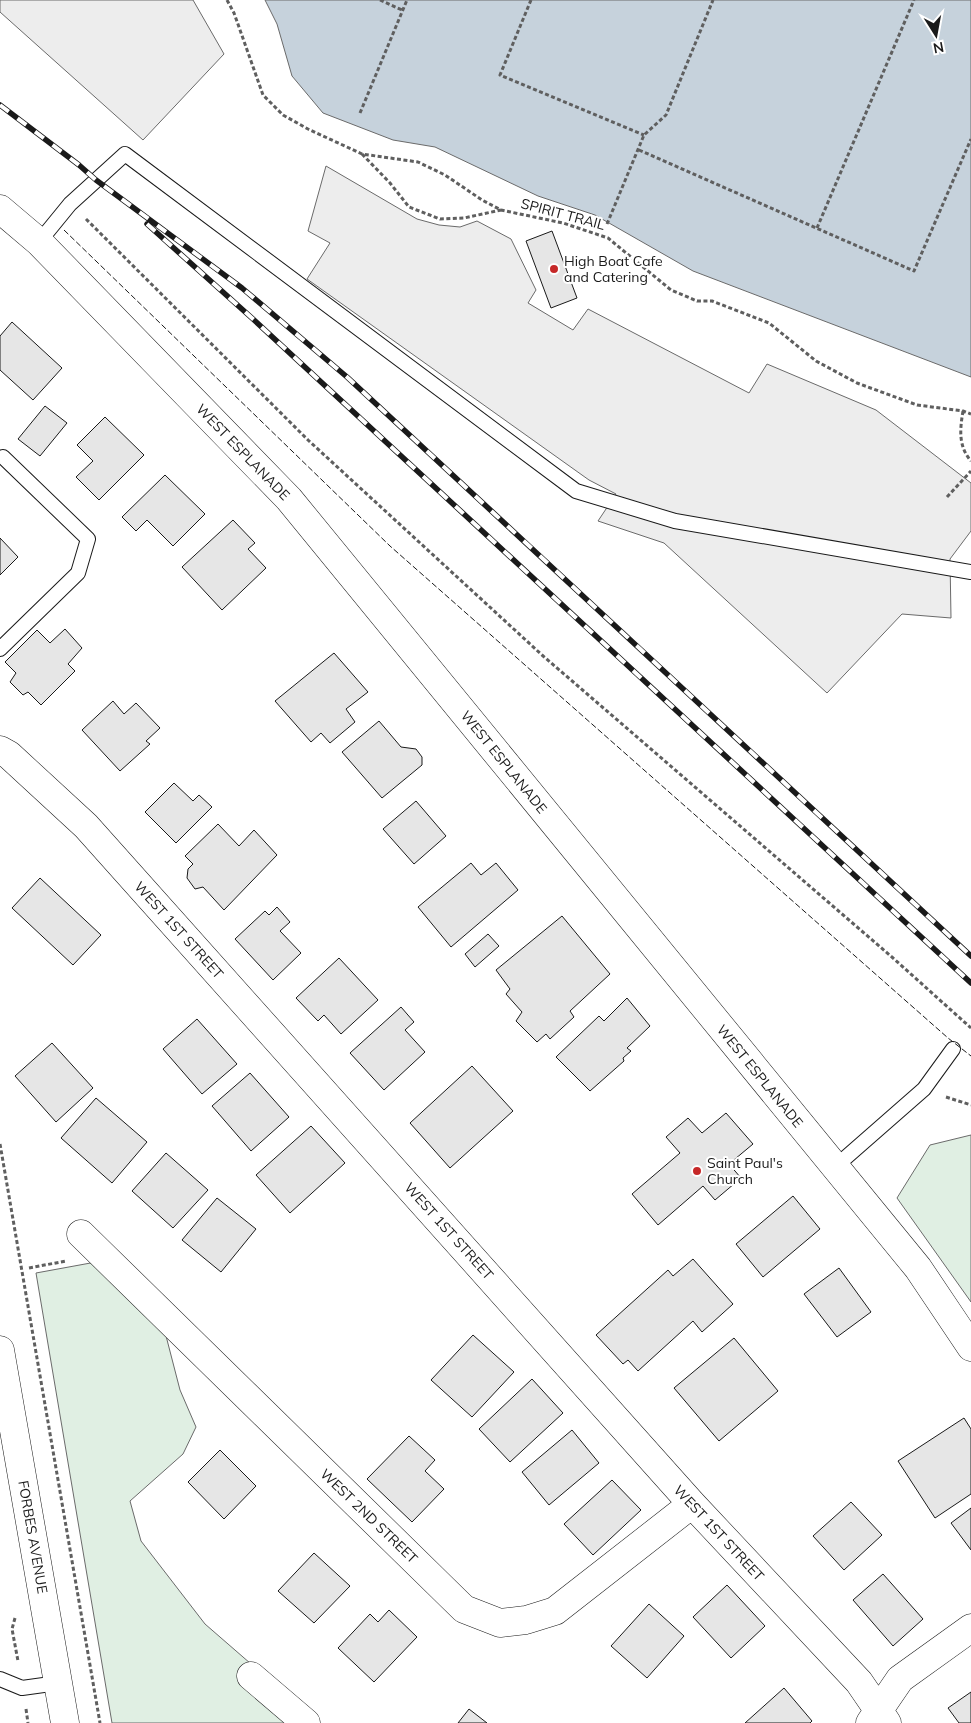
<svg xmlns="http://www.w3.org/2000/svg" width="971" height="1723" font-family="Mulish,sans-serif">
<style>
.green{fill:#e0efe3;stroke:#6a6a6a}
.parking{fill:#ededed;stroke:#6a6a6a}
.water{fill:#c6d2dc;stroke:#6a6a6a}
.building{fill:#e6e6e6;stroke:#1a1a1a}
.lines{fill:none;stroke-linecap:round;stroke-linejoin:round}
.service-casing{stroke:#1a1a1a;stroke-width:16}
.minor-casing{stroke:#1a1a1a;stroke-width:29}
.secondary-casing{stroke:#1a1a1a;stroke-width:29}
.path{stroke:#5f5f5f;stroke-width:3;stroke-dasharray:4 2.5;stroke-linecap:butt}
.service{stroke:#fff;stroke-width:14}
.minor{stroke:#fff;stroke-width:28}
.secondary{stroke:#fff;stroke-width:28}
.rail-casing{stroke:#1a1a1a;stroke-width:5.5}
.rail{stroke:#fff;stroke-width:4;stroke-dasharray:11;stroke-linecap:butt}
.fence{stroke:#1a1a1a;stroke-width:1;stroke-dasharray:6 2.5;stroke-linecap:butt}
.poi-dot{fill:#c62828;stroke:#fff;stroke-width:2}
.labels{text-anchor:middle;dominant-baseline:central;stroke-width:4;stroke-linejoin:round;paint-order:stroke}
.street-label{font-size:14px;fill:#1a1a1a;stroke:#fff}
.poi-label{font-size:14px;fill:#1a1a1a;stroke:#fff;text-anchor:start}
</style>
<rect width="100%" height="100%" fill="#fff"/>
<!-- green -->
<path class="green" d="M971,1135V1302L897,1198L930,1145Z
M96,1262L165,1332L180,1390L196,1427L183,1454L130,1501L141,1541L205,1624L319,1723H112L36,1273Z"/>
<!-- parking -->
<path class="parking" d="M0,0H193L224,54L143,140L0,12Z
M326,166L417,219L439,225L460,227L477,221L511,239L536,290L528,303L573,330L588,309L749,393L767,364L876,410L971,483V531L950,559L951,618L902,614L827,693L664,543L598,521L616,494L589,480L307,279L330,243L308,231Z"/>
<!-- water -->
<path class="water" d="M265,0H971V377L693,271L595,215L538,196L435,147L393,140L323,113L292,76L277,24Z"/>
<!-- building -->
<path class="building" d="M552,231L577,298L551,308L526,241Z
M12,322L62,368L33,400L0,370V336Z
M45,406L67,423L40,456L18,439Z
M105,417L144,455L99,500L76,477L93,461L77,445Z
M165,475L205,514L173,546L147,520L136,531L122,517Z
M233,520L255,543L248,549L266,568L222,610L182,567Z
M0,538L18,557L0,575Z
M65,629L82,648L68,664L75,671L41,705L28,692L23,695L10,682L16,673L5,662L37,630L50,643Z
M334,653L368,692L346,709L355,722L330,743L321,733L311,742L275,701Z
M113,701L124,714L136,703L160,728L146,741L150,744L120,771L82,730Z
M379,721L401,747L416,749L422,757V765L382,798L342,752Z
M174,783L193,801L199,795L212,807L176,843L145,812Z
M416,801L446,836L414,864L383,829Z
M218,824L239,846L254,830L277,855L224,910L203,887L195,889L187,878L188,869L193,864L185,856Z
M471,863L481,875L496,863L518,890L451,947L418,907Z
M40,878L101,935L73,965L12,908Z
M277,907L290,922L280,931L301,953L273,980L235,939L265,911L269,915Z
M562,916L610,974L570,1011L574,1017L550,1039L546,1034L537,1042L516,1021L522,1012L506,994L510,989L496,970Z
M488,934L499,946L475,967L465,954Z
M339,958L378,1000L341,1034L324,1015L318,1021L296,998Z
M627,998L650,1026L627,1048L631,1051L623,1058L624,1061L590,1091L556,1057L599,1016L604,1021Z
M401,1007L414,1022L405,1030L425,1052L384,1090L350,1053Z
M197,1019L237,1064L202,1094L163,1049Z
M52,1043L93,1088L56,1122L15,1076Z
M472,1066L513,1111L450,1168L410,1123Z
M250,1073L289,1117L251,1151L212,1106Z
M96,1098L147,1142L112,1183L61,1138Z
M726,1113L753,1144L729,1164L741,1178L715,1200L703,1186L658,1225L632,1194L680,1153L666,1137L688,1118L702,1133Z
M311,1126L345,1163L290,1213L256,1175Z
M166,1153L208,1190L173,1228L132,1191Z
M793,1196L820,1229L763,1277L736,1244Z
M217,1198L256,1229L221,1272L182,1240Z
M693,1259L733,1304L702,1332L693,1321L638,1371L628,1360L623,1364L596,1335L668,1270L673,1276Z
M839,1268L871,1312L837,1337L804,1294Z
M473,1335L514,1372L472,1417L431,1380Z
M734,1338L778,1391L719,1441L674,1388Z
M532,1379L563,1413L510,1462L479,1429Z
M964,1418L971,1429V1494L935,1518L898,1461Z
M572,1430L599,1463L549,1505L522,1472Z
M409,1436L435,1460L425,1471L444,1489L412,1522L367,1479Z
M220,1450L256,1486L224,1519L188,1482Z
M612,1480L641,1510L593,1555L564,1524Z
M851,1502L882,1535L844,1570L813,1536Z
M971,1508V1550L951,1523Z
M314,1553L350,1586L314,1623L278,1591Z
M883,1574L923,1619L893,1646L853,1600Z
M727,1585L765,1626L731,1658L693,1617Z
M649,1604L684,1636L647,1678L611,1646Z
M389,1610L417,1637L374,1682L338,1648L370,1614L378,1622Z
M784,1688L812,1721L810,1723H745Z
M971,1692V1723H959L948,1708Z
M469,1709L487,1723H458Z"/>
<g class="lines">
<defs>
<path id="service" d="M39,242L70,204L125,154L576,491L675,521L971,572
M0,649L78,573L88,539L3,457
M835,1167L924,1089L953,1049
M0,1679L22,1688L58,1683"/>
<path id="minor" d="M0,209L39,242L289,499L918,1268L971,1347
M0,750L9,755L86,826L692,1504L859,1682L887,1723
M81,1234L464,1609L500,1623L526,1620L555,1611L692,1504
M251,1676L306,1723
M870,1723L900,1679L971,1628"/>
<path id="secondary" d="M0,1350L65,1723"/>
</defs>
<!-- service casing -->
<use href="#service" class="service-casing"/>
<!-- minor casing -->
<use href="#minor" class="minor-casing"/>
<!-- secondary casing -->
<use href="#secondary" class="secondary-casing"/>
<!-- path -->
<path class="path" d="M227,0L234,13L263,95L283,115L308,129L362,154L418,162L445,175L482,200L501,210L563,223L608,238L671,290L697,301H712L769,323L816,361L857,383L917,405L963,411L971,414
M380,0L402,10
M531,0L500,75L644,135
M360,113L407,0
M639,150L914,271L971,139
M362,154L390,183L409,207L440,219L464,218L501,210
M86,219L308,440L542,655L893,958L971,1028
M607,224L644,135L666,115L713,0
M817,228L914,0
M963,411C960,429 958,446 971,461
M947,497L971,471
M946,1097L971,1105
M0,1144L100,1723
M29,1268L66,1261
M15,1618L12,1629L18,1661
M26,1709L28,1723"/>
<!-- service -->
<use href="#service" class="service"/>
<!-- minor -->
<use href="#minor" class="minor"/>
<!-- secondary -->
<use href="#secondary" class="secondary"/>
<defs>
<path id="rail" d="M0,105L79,165L96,180L242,288L347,377L971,956
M147,224L253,319L971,983"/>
</defs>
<!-- rail casing -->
<use href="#rail" class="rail-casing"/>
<!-- rail -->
<use href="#rail" class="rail"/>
<!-- fence -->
<path class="fence" d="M64,230L390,546L948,1038L971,1056"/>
</g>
<!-- markers -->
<g class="poi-dot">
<circle cx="554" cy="269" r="5"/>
<circle cx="697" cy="1171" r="5"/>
</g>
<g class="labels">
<!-- street labels -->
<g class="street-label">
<text transform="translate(563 214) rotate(15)">SPIRIT TRAIL</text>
<text transform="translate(243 452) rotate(46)">WEST ESPLANADE</text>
<text transform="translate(504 762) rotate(51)">WEST ESPLANADE</text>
<text transform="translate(179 930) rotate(48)">WEST 1ST STREET</text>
<text transform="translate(760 1076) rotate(51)">WEST ESPLANADE</text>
<text transform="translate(449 1231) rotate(48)">WEST 1ST STREET</text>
<text transform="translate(369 1516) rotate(44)">WEST 2ND STREET</text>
<text transform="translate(719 1533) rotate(47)">WEST 1ST STREET</text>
<text transform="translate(33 1537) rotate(80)">FORBES AVENUE</text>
</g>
<!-- poi labels -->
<g class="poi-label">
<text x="564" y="261">High Boat Cafe<tspan x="564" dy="16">and Catering</tspan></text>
<text x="707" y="1163">Saint Paul's<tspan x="707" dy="16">Church</tspan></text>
</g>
</g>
<!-- north arrow -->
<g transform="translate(936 35) rotate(169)" stroke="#ffffff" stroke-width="4" paint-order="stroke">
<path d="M0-4L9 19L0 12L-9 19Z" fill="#1a1a1a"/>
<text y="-8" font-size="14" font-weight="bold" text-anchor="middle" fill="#1a1a1a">N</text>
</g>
</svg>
